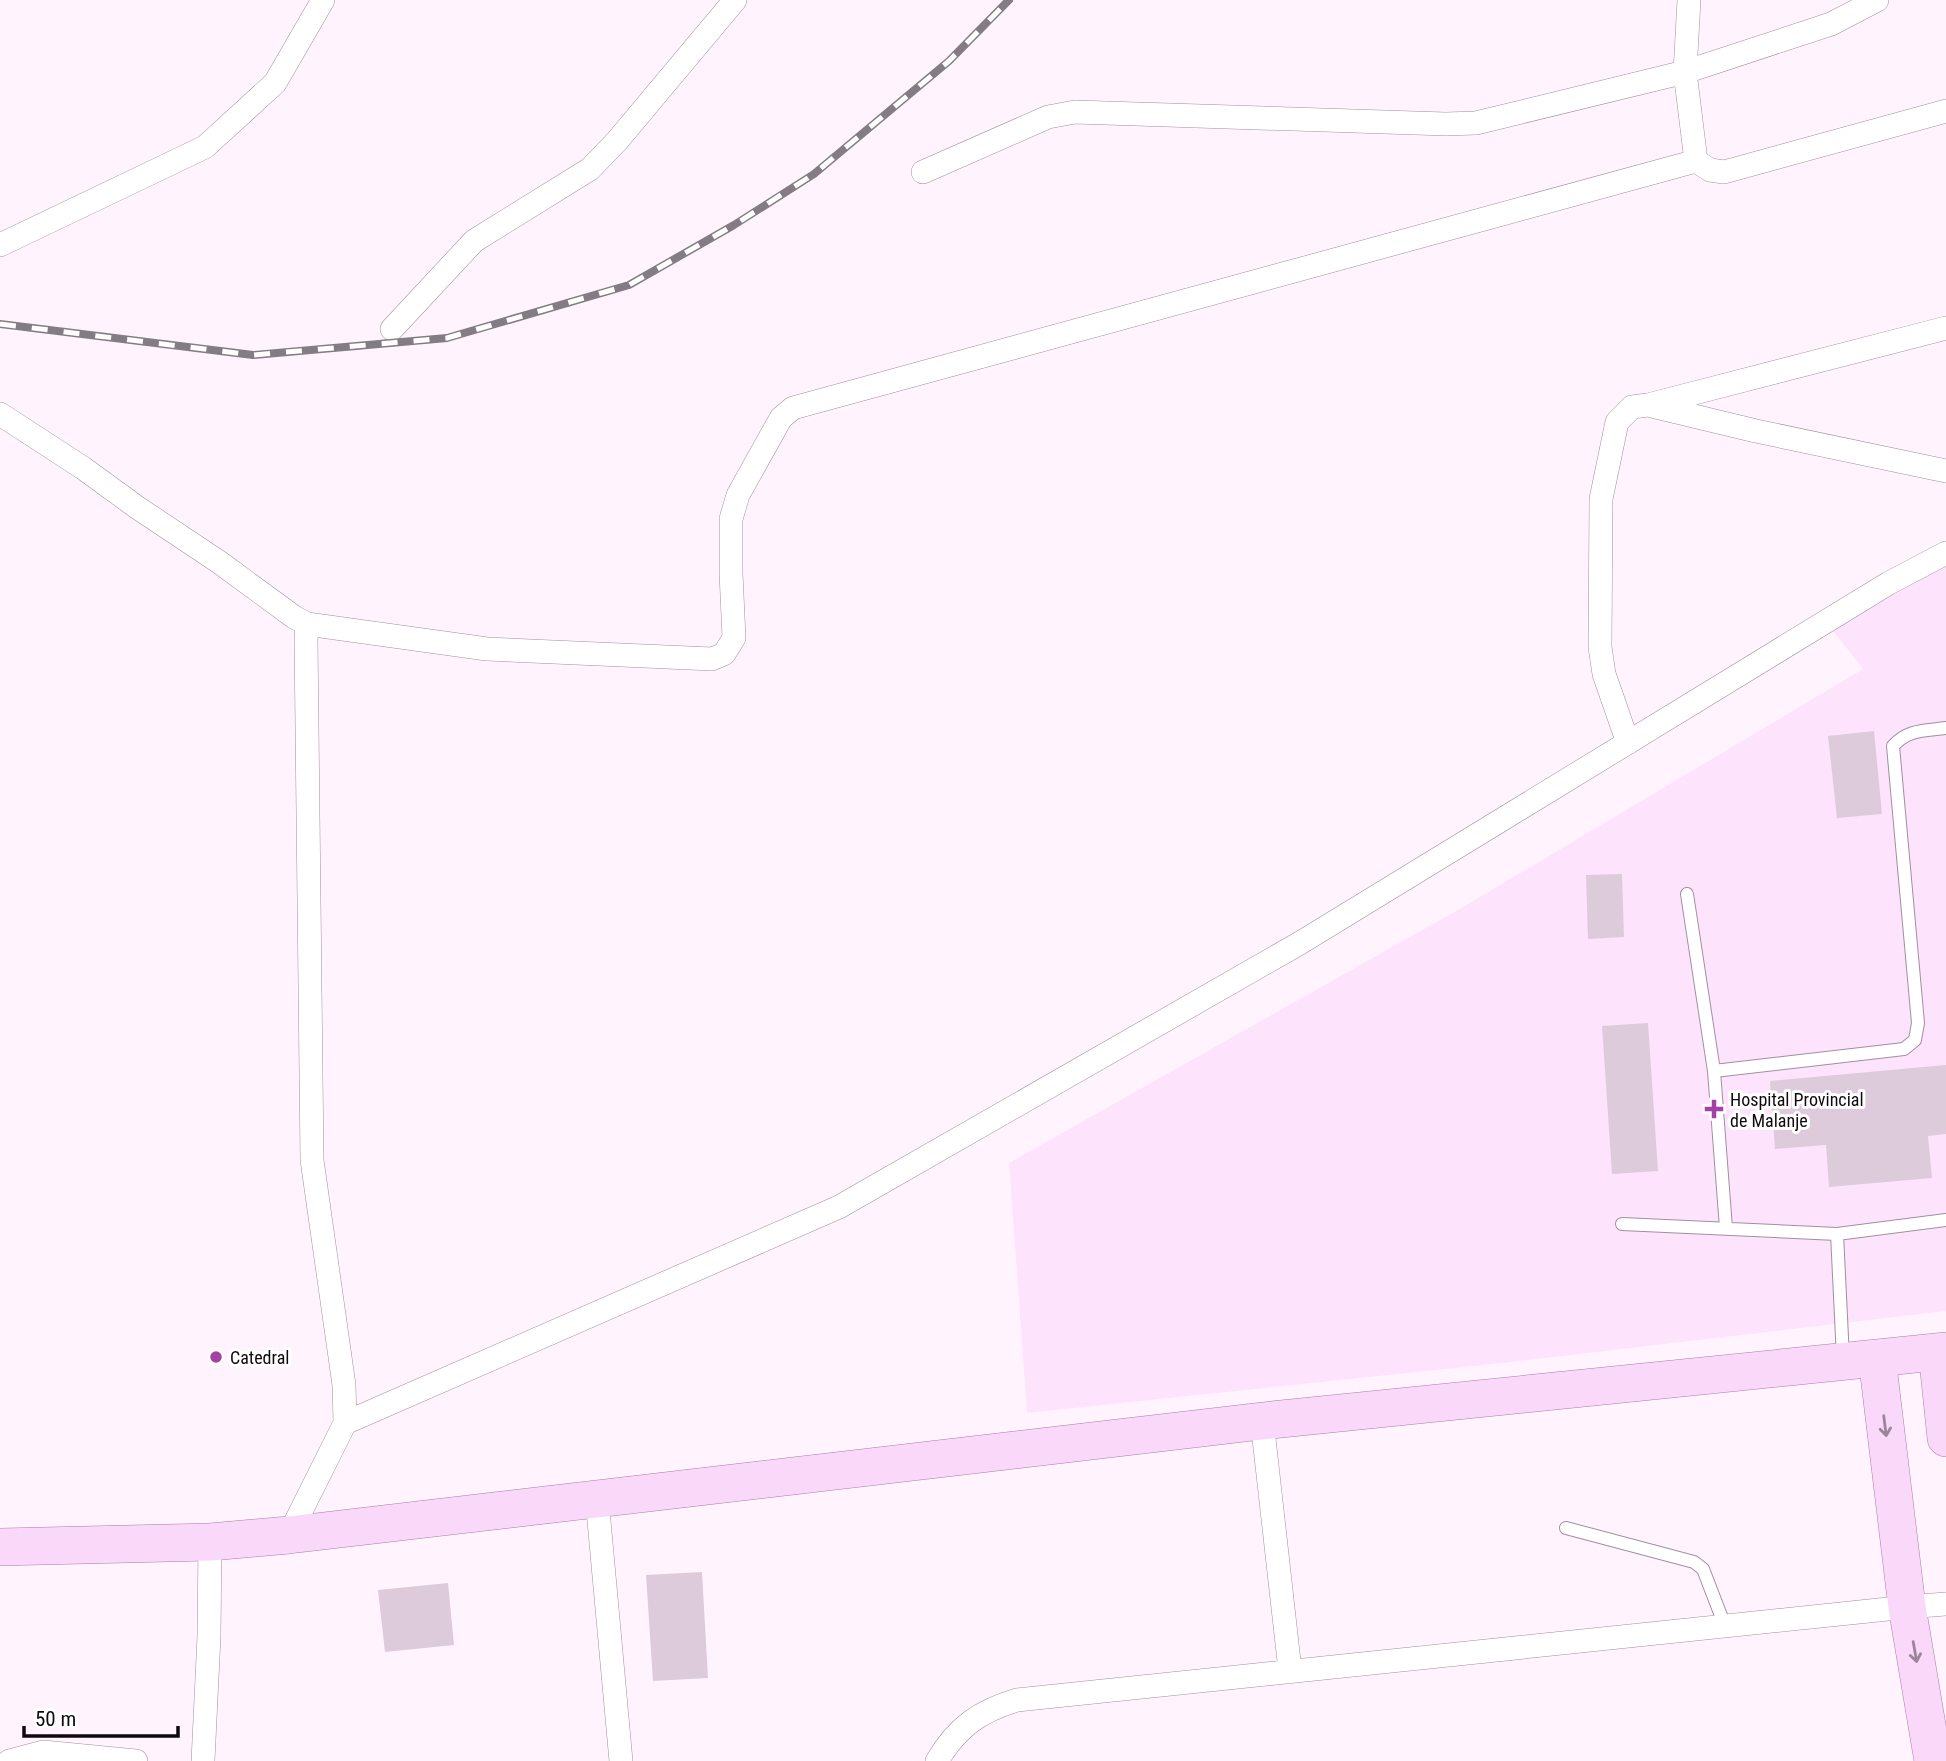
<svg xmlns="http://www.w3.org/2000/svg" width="1946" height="1761" font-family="'Roboto Condensed',sans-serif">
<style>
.built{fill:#fde4fc}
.building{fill:#ddcbdc}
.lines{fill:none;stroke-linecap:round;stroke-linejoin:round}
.lane-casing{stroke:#a08f9f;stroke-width:14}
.street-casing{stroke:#a08f9f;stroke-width:24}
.primary-casing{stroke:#a67fa4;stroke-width:38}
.lane{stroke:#fff;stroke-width:12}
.street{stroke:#fff;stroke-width:23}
.primary{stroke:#fad8f9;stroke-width:37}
.rail-casing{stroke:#847c84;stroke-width:8}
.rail{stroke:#fff;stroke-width:5;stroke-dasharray:16;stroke-linecap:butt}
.oneway{stroke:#9c859b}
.poi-dot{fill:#a540a6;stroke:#fff;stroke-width:2.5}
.labels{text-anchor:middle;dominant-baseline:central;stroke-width:6;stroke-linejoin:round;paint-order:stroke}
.poi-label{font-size:18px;fill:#0f090f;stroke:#fff;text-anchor:start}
</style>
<rect width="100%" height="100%" fill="#fff4fe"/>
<!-- built -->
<path class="built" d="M1946,565V1311L1503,1363L1027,1413L1009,1163L1463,907L1863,669L1831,628Z"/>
<!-- building -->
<path class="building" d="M1874,731L1882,814L1837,818L1828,736Z
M1622,874L1624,937L1588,939L1586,875Z
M1648,1023L1658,1171L1612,1174L1602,1026Z
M1946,1065V1134L1928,1136L1932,1178L1829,1187L1826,1145L1775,1149L1770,1081Z
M702,1572L708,1678L653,1681L646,1575Z
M448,1583L454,1645L385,1652L378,1590Z"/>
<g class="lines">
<defs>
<path id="lane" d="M1687,894L1714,1071L1726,1228
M1714,1071L1904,1049L1915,1040L1918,1023L1893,746C1908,729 1925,731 1946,728
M1622,1224L1837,1234L1946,1220
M1837,1234L1843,1358
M1566,1528L1694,1562L1703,1569L1725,1626"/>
<path id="street" d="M1689,0L1685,72L1696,161
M923,172L1048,117L1075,112L1446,124L1476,123L1685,72L1831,24L1877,0
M0,245L205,147L275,83L323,0
M392,329L474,241L590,169L617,141L735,0
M1652,406L1756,431L1946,471
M0,414L83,468L138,508L219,562L294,617L307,624L306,640L312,1160L344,1385L345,1423L289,1535
M307,624L487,649L712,659L724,654L734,638L731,573V519L738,495L781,418L793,408L1696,161L1710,170L1724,172L1946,111
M1628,743L1604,674L1600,647L1601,499L1617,422L1632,407L1648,405L1946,328
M1262,1421L1290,1670
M345,1423L839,1207L1300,943L1889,583L1946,553
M597,1499L621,1761
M9,1761L43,1752L136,1761
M203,1761L209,1636L210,1542
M937,1761C957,1727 980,1711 1017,1700L1907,1607L1946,1604"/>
<path id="primary" d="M1937,1352L1946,1438
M1877,1358L1907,1607L1933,1761
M0,1547L210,1542L289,1535L1262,1421L1946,1351"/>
</defs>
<!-- lane casing -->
<use href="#lane" class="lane-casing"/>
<!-- street casing -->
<use href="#street" class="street-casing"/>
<!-- primary casing -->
<use href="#primary" class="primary-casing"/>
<!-- lane -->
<use href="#lane" class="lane"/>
<!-- street -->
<use href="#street" class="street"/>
<!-- primary -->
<use href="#primary" class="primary"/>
<defs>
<path id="rail" d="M0,324L253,355L447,338L629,285L734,225L814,174L949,61L1009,0"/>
</defs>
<!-- rail casing -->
<use href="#rail" class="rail-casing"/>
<!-- rail -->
<use href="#rail" class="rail"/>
</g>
<!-- one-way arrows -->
<defs><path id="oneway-shaft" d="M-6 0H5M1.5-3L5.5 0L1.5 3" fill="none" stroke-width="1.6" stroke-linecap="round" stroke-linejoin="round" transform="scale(1.75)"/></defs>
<g class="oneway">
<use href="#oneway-shaft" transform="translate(1885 1426) rotate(83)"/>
<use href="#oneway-shaft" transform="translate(1915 1652) rotate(80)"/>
</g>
<!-- markers -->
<g class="poi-dot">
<path d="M1710.5 1098.5h7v7h7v7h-7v7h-7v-7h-7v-7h7z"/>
<circle cx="216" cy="1357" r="7"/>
</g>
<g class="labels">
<!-- poi labels -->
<g class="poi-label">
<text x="1730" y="1099">Hospital Provincial<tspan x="1730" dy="21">de Malanje</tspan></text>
<text x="230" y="1357">Catedral</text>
</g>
</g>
<!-- scale -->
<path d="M24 1726v10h154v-10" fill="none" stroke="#0f090f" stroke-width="3.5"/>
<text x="35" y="1726" font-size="21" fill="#0f090f" stroke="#ffffff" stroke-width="5" paint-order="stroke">50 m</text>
</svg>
